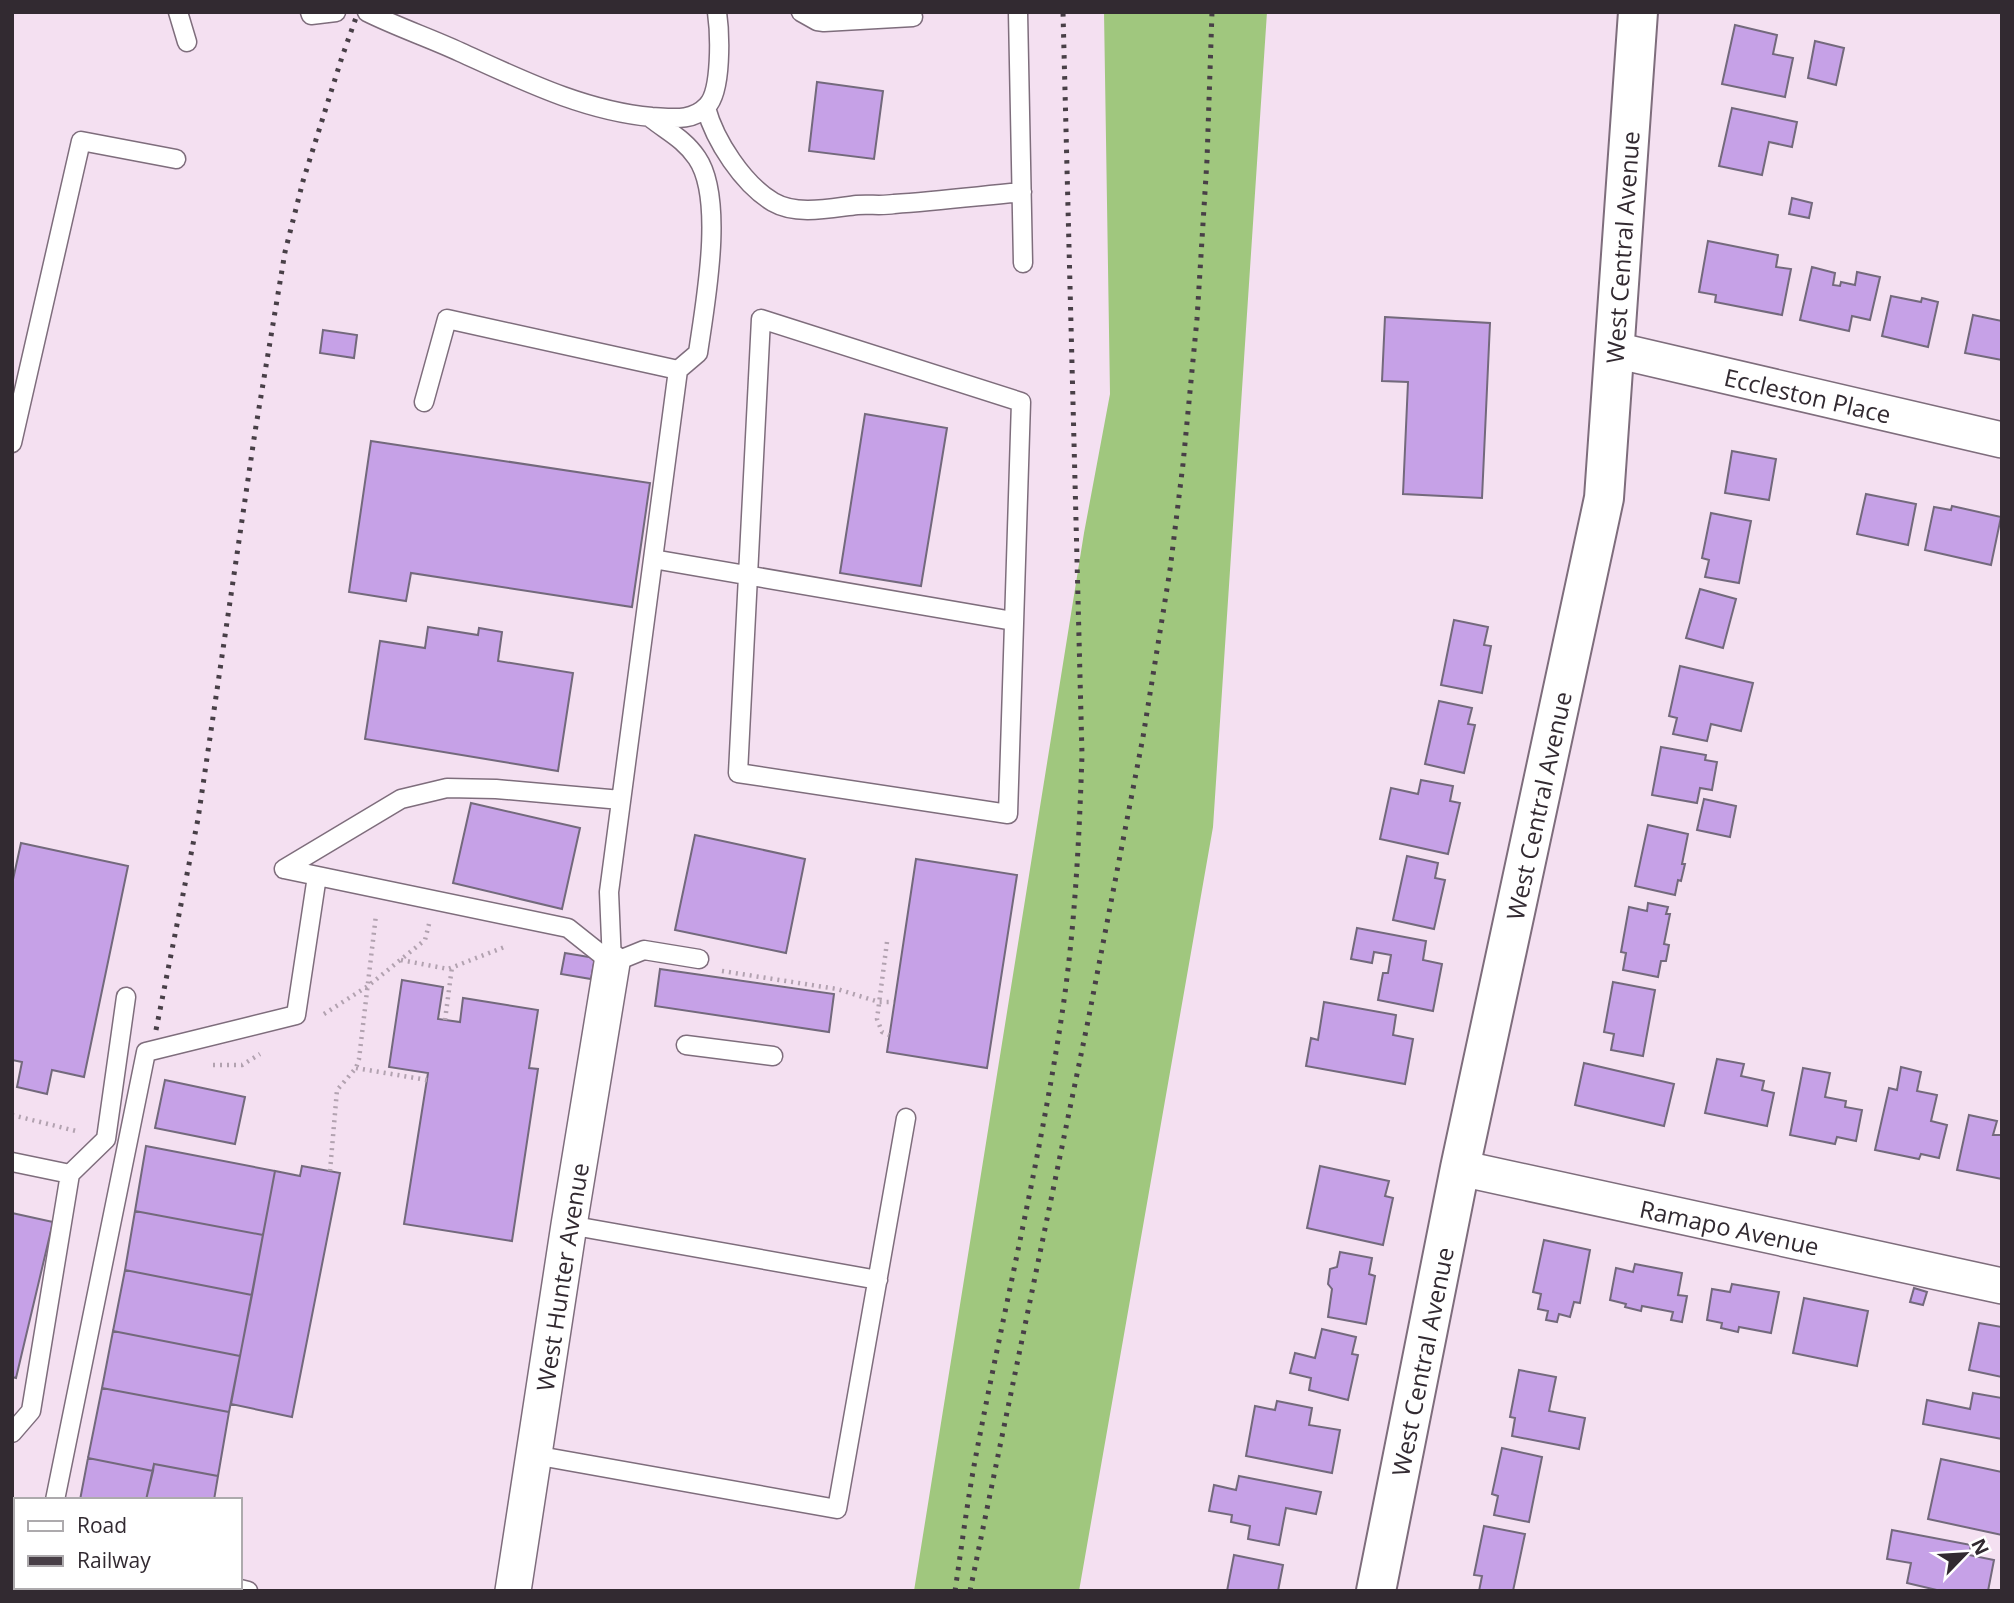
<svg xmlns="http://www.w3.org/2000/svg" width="2014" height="1603" font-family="'Open Sans',sans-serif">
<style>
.forest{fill:#a0c77e}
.building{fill:#c6a1e7;stroke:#73697c;stroke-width:2}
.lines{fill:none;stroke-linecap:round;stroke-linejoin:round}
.service-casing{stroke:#7e6d7c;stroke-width:21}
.minor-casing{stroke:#7e6d7c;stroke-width:38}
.tertiary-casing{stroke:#7e6d7c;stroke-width:42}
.path{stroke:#b2a2b0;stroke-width:4.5;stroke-dasharray:2 5;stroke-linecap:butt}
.service{stroke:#fff;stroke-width:18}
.minor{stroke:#fff;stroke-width:35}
.tertiary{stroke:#fff;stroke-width:38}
.rail{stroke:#483f47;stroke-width:5;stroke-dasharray:3.5 7;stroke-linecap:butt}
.labels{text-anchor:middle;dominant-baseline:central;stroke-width:5;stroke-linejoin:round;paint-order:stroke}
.street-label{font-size:24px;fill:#322a31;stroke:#fff}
</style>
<rect width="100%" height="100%" fill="#f4e0f1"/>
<!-- forest -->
<path class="forest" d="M1104,12H1267L1213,827L1079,1591H914L1084,533L1110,394Z"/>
<!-- building -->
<path class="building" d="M1735,25L1777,35L1773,54L1793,58L1785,97L1722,84Z
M1815,41L1844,48L1836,85L1808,78Z
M817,82L883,91L874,159L809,151Z
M1732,108L1797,122L1792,147L1769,142L1762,175L1719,166Z
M1792,198L1812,203L1809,218L1789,214Z
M1708,241L1778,255L1776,267L1791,269L1782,315L1715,302L1716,295L1699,292Z
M1812,267L1835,273L1833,285L1840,286L1841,282L1855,285L1857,272L1880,277L1870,320L1852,316L1849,331L1800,320Z
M1891,296L1921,302L1922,298L1938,302L1928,347L1882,336Z
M1973,315L2002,321V360L1965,353Z
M1385,317L1490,323L1482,498L1403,494L1408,382L1382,381Z
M323,330L357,335L354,358L320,353Z
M865,414L947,428L921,586L840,573Z
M371,441L650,483L632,607L411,573L406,601L349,592Z
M1732,451L1776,459L1769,500L1725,493Z
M1866,494L1916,504L1908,545L1857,534Z
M1952,506L2001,517L1991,565L1925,550L1934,507L1951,510Z
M1711,513L1751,521L1739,583L1705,577L1709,560L1702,558Z
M1700,589L1736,599L1723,648L1686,638Z
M1454,620L1488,627L1484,645L1491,646L1482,693L1441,685Z
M428,627L478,635L479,628L502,632L498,661L573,673L558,771L365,739L380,641L425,648Z
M1680,666L1753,683L1741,731L1711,724L1707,741L1673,734L1677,718L1669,716Z
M1439,701L1472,708L1468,724L1475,725L1464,773L1425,764Z
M1661,747L1706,755L1705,760L1717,762L1712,790L1700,788L1697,803L1652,795Z
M1421,780L1453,786L1450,801L1460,803L1448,854L1380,839L1391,788L1418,794Z
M1704,799L1736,806L1730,837L1697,830Z
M471,803L580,828L562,909L453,883Z
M1648,825L1688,834L1682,864H1685L1681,881L1678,880L1675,895L1635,886Z
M695,835L805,859L786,953L675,930Z
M21,843L128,866L84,1077L52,1070L47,1094L17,1087L22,1062L12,1060V884Z
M1407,856L1438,863L1435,878L1445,880L1434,929L1393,920Z
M916,859L1017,875L987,1068L887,1052Z
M1648,903L1668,907L1666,914H1670L1664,944L1669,945L1666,961H1661L1658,977L1623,970L1626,953L1621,952L1629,907L1647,911Z
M1357,928L1426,941L1423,960L1442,964L1433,1011L1378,1000L1383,973H1388L1391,955L1374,952L1372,963L1351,959Z
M565,953L595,958L591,979L561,974Z
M660,969L834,994L829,1032L655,1006Z
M402,980L443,987L438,1019L460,1022L463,998L538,1010L529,1068L538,1069L512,1241L404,1224L428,1073L389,1067Z
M1613,982L1655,990L1643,1056L1611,1050L1614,1034L1604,1032Z
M1324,1002L1396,1015L1393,1035L1413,1039L1405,1084L1306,1066L1311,1038L1318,1040Z
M1717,1059L1744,1064L1741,1076L1764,1081L1762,1090L1774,1093L1767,1126L1705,1113Z
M1584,1063L1674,1084L1664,1126L1575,1105Z
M1901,1067L1921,1072L1917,1091L1937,1095L1931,1121L1947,1125L1939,1158L1921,1154L1919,1159L1875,1150L1889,1088L1897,1090Z
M1803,1068L1830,1073L1825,1097L1846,1101L1845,1107L1862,1110L1856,1141L1837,1137L1835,1144L1790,1135Z
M165,1080L245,1097L235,1144L155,1128Z
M1969,1115L1997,1121L1993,1135H2002V1179L1957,1170Z
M146,1146L275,1171L263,1235L135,1211Z
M302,1166L340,1173L292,1417L231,1404L275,1171L300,1176Z
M1320,1166L1389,1181L1385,1196L1393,1198L1383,1245L1307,1228Z
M135,1211L263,1235L252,1295L125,1270Z
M12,1213L53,1222L16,1378L12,1377Z
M1544,1240L1590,1250L1580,1303L1574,1302L1570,1317L1559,1314L1557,1322L1546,1320L1548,1311L1538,1309L1541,1294L1533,1292Z
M1340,1252L1372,1258L1369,1274L1375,1276L1366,1324L1328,1317L1332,1289L1328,1284L1330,1269L1337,1267Z
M1635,1264L1682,1273L1678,1295L1687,1296L1682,1322L1671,1320L1673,1312L1642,1306L1641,1311L1625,1307L1626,1304L1610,1300L1616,1268L1633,1272Z
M125,1270L252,1295L240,1356L113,1331Z
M1732,1284L1779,1292L1771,1333L1739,1327L1738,1332L1721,1328L1722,1323L1707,1320L1712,1289L1730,1292Z
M1914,1288L1927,1292L1923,1305L1910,1302Z
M1804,1298L1868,1311L1857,1366L1793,1353Z
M1979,1323L2002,1327V1377L1969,1370Z
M1322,1329L1356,1337L1352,1354L1358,1355L1348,1400L1309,1390L1311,1378L1290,1373L1295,1353L1315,1358Z
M113,1331L240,1356L229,1412L102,1388Z
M1519,1370L1556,1377L1549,1411L1585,1418L1579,1449L1512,1436L1515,1418L1510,1417Z
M102,1388L229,1412L218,1476L154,1464L153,1471L88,1458Z
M1973,1393L2002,1398V1439L1923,1424L1927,1400L1970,1409Z
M1277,1401L1312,1408L1309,1425L1340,1430L1332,1473L1246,1456L1255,1406L1275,1410Z
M1502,1448L1542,1457L1529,1522L1494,1515L1498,1496L1492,1494Z
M88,1458L153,1471L146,1500H80Z
M1941,1459L2002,1472V1535L1928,1519Z
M154,1464L218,1476L214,1500H146Z
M1239,1476L1321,1492L1316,1514L1286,1508L1279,1545L1248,1539L1250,1526L1231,1522L1232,1515L1209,1511L1214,1485L1236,1490Z
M1484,1526L1525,1534L1513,1591H1479L1482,1576L1474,1575Z
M1892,1530L1971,1545L1969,1555L1994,1560L1988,1591H1941L1907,1583L1911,1563L1887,1559Z
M12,1536L16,1537V1587H145L144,1591H12Z
M1234,1555L1283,1565L1278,1591H1227Z"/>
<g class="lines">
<defs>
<path id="service" d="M178,12L187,42
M310,12L311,15L336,12
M367,12C397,27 430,38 460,52C522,80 584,111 652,117C672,118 692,122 707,106C722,91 720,33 717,12
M801,12L817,21L824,22L913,17
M1018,12L1023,263
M706,108C715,141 743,184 773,202C797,216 831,208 857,205C869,204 882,206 894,204C937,201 979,196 1022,192
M652,119C669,132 685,140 697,158C725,199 705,304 698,353L678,370
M761,319L1021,402L1008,814L738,773Z
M424,402L447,319L678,370L609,892L612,963
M12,443L81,141L176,159
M653,559L1013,621
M284,869L401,799L447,788L496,789L621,800
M284,869L568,928L612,963
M612,963L644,950L699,959
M686,1045L773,1056
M12,1162L70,1174L31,1411L12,1433
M70,1174L106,1139L126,997
M569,1225L878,1280
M534,1455L837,1509L906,1118
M55,1500L146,1052L296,1015L317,876
M232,1587L248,1591"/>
<g id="minor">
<path id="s1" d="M1615,350L2002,440"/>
<path id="s2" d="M1460,1168L2002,1286"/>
<path id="s3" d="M513,1591L569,1225L612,963"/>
</g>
<g id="tertiary">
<path id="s4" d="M1376,1591L1460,1168L1604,498L1638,12"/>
</g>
</defs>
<!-- service casing -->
<use href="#service" class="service-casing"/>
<!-- minor casing -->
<use href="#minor" class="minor-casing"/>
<!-- tertiary casing -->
<use href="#tertiary" class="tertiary-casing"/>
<!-- path -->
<path class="path" d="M887,942L877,1019L882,1032L889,1035
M401,960L448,969L507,946
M722,971L837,989L879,1002H894
M324,1014L368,986L425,940L429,924
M445,1020L452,967
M213,1065H242L260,1054
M356,1068L427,1080
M12,1115L76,1131
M330,1171L337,1090L356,1068L359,1059L376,915"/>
<!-- service -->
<use href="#service" class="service"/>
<!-- minor -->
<use href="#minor" class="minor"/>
<!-- tertiary -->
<use href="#tertiary" class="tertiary"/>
<!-- rail -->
<path class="rail" d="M156,1030L198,819L255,432L285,252L303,181L342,57L358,12
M955,1591C962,1544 968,1496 977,1450C1005,1304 1040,1160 1062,1014C1075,928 1079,842 1082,755L1063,12
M970,1591L1088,1021L1143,737L1170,570L1183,464L1197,319L1207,160L1212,12"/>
</g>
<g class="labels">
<!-- street labels -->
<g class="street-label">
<text stroke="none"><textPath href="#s4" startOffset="1368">West Central Avenue</textPath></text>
<text stroke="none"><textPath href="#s1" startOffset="198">Eccleston Place</textPath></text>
<text stroke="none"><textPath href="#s4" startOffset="802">West Central Avenue</textPath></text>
<text stroke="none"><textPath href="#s2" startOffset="276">Ramapo Avenue</textPath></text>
<text stroke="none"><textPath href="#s3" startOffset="318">West Hunter Avenue</textPath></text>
<text stroke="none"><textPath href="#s4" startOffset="234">West Central Avenue</textPath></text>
</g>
</g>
<!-- border -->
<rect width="2014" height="1603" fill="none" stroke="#322a31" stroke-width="28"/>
<!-- legend -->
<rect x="14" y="1498" width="228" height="91" fill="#ffffff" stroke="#adaaad" stroke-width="2"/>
<rect x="28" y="1521" width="35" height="10" fill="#ffffff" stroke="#adaaad" stroke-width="2"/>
<text x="77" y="1533" font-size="21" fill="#322a31">Road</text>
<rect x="28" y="1556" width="35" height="10" fill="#483f47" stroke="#adaaad" stroke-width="2"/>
<text x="77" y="1568" font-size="21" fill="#322a31">Railway</text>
<!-- north arrow -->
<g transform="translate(1965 1554) rotate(65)" stroke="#ffffff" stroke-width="5" paint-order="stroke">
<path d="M0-5L12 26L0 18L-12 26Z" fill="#322a31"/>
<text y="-10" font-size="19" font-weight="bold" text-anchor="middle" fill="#322a31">N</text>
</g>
</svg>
